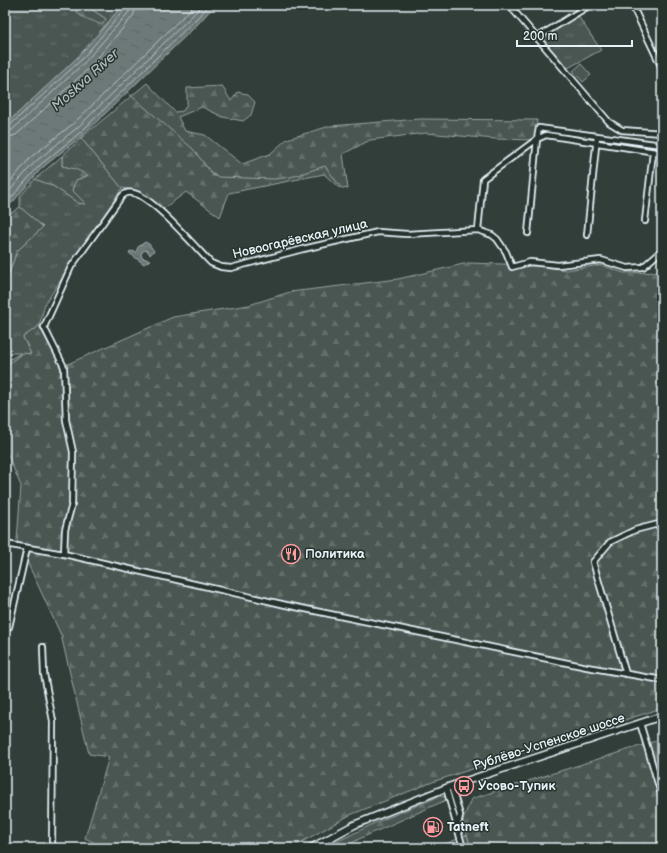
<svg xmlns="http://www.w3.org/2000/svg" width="667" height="853" font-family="'Balsamiq Sans',sans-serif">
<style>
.grass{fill:url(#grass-tufts);stroke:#98a4a4}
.forest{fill:url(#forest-firs);stroke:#98a4a4}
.garden{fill:#495651;stroke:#98a4a4}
.water{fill:url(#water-ripples);stroke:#9ea9ab}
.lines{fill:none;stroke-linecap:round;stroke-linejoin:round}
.shore{stroke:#b7c1c5;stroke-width:1}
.stream{stroke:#9ea9ab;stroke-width:1}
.minor-casing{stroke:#e8f1f8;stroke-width:8}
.major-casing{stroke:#e8f1f8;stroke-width:9}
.minor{stroke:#26332d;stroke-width:4.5}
.major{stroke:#26332d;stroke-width:6}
.labels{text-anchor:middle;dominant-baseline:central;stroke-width:3;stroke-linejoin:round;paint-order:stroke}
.street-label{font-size:13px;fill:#e8f1f8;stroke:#26332d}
.poi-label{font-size:13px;font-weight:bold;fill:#e8f1f8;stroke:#26332d;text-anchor:start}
.water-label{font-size:14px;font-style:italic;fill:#b1bbbe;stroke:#26332d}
</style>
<defs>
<pattern id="grass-tufts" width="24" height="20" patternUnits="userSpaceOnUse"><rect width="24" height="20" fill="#495651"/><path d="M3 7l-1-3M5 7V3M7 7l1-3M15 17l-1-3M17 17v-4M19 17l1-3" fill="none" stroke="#636f6b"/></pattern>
<pattern id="forest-firs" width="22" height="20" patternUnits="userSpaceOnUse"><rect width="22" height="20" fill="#495651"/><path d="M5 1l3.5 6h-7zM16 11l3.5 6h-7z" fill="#636f6b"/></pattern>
<pattern id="water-ripples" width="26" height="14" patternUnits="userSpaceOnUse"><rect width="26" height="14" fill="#6d7978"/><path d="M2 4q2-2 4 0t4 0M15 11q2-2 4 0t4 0" fill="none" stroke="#5b6363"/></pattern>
</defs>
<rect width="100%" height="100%" fill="#323e39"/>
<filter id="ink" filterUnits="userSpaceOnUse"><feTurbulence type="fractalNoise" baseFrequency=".025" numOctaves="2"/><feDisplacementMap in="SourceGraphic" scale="8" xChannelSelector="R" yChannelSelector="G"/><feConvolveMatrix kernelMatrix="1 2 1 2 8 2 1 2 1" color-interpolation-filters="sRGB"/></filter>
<g filter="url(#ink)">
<!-- grass -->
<path class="grass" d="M5,5H66L75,7C81,20 93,19 106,19L85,5H123L78,57L5,125Z
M578,16L601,50L568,68L542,38Z
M81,138L122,188L45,304L39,326L23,337L31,354L22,353L5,367V362L21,353H12L5,356V277L7,278L17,251L43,227L20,207V197L35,179L53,186L78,203L85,204L72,190L76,180L87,176L75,169L62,166V156Z
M467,835L470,845L469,848H436Z"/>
<!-- forest -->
<path class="forest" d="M66,5H85L106,19L103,24H99C93,20 87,20 81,16C74,11 77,7 66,5Z
M147,83L175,112L183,111L187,104V88L222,86L231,101L238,92L247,94L255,102L251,115L243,121L223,117L202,107L178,117L185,131L205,135L242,164L270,154L287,139L330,126L420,119L537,120L535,140L495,139L426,133L370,140L343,154L348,189L338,187L324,174L229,193L220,217L186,192L162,210L135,190L122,188L81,138Z
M62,156V166L75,169L88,175L76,180L72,190L86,204L78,203L53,186L35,179Z
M20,207L43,227L17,251L7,278L5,277V217Z
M468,263L533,265L566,270L601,265L624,273L662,272V708L435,781L350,815L291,848H104L85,838L109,757L89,754L61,635L17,540L21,486L5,448V367L22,353L31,354L23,337L39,326L61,367L173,317L249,305L290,292L398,279Z
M662,739V848H469L470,845L463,820L471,799Z
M440,796L446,797V800L359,839L344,848H324L377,822Z"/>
<!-- garden -->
<path class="garden" d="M581,64L591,75L583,82L573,71Z"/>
<!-- water -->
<path class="water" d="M123,5H215L197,25L84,134L41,169L13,202L5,207V125L78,57Z
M145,242L149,244L154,251L150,255L147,250L143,251L141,254L142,258L150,260L144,264L129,253L130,251L136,252L138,247Z"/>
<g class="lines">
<!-- shore -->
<path class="shore" d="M5,127L9,126L81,60L125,9L126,5
M5,132L12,130L84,63L129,12L131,5
M5,138L16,135L89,68L133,16L137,5
M5,188L31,157L74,123L195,5
M5,196L35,162L78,127L203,5
M5,203L11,198L39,166L82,131L210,5"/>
<!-- stream -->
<path class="stream" d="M127,92L193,149L213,175L218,177L274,179L291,177L325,166L340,186"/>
<defs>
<path id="minor" d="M509,5L609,122L622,130L662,133
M632,5L662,68
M538,37L590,5
M537,139L546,135L662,153
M537,139L539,128L597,136
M645,221L653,152
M478,230L483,179L537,139L528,233
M587,235L597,136L662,145
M5,544L64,554L286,605L587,667L662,680
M64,554L65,530L72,504L73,452L66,420L64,367L44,327L71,267L122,196C125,193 129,192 133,193C152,196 196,248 211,263L221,267L231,268L303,249L378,232L407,234L478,230L492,235L497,239L506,252L512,267L530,262L558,265L601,260L627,268L643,267L662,250
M5,630L9,627L27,548
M43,647L44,674L53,721L52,848
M626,674L593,562L610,542L635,530L662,523
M640,723L662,797
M451,786L460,815L458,825
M446,788L463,848"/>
<path id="major" d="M311,848L354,825L451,786L662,716"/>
</defs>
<!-- minor casing -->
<use href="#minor" class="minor-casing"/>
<!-- major casing -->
<use href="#major" class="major-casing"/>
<!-- minor -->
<use href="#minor" class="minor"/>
<!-- major -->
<use href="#major" class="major"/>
</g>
</g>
<!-- icons -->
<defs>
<symbol id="restaurant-ring" viewBox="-11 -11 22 22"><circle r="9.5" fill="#26332d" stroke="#ff9aa2" stroke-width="1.5"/><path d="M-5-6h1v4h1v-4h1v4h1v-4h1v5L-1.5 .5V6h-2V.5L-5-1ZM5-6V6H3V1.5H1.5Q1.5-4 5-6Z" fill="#ff9aa2"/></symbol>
<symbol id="bus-ring" viewBox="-11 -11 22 22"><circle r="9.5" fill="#26332d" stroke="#ff9aa2" stroke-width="1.5"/><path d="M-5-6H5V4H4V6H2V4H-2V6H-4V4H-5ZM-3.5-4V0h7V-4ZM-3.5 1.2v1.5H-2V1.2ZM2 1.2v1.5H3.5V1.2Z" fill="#ff9aa2"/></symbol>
<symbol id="fuel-ring" viewBox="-11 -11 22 22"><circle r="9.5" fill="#26332d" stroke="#ff9aa2" stroke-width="1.5"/><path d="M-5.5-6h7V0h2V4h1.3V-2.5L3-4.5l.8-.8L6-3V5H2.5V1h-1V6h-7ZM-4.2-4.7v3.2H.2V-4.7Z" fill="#ff9aa2"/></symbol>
</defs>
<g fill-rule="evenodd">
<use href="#restaurant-ring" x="280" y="543" width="22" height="22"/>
<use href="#bus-ring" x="453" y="775" width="22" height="22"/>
<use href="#fuel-ring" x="422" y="816" width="22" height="22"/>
</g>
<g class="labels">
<!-- street labels -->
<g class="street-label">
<text transform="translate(300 239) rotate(-13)">Новоогарёвская улица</text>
<text transform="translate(549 742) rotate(-18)">Рублёво-Успенское шоссе</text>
</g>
<!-- poi labels -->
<g class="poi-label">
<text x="305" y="554">Политика</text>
<text x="478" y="786">Усово-Тупик</text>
<text x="447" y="827">Tatneft</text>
</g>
<!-- water labels -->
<g class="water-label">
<text transform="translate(85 80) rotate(-42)">Moskva River</text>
</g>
</g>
<!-- margin -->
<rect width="667" height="853" fill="none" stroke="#26332d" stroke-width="20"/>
<rect x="10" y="10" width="647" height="833" fill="none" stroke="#e8f1f8" stroke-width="1.5" filter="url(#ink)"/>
<!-- scale -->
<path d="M517 40v6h115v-6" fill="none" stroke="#e8f1f8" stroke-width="2"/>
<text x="523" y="40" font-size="12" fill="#e8f1f8" stroke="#26332d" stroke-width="3" paint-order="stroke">200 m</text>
</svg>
